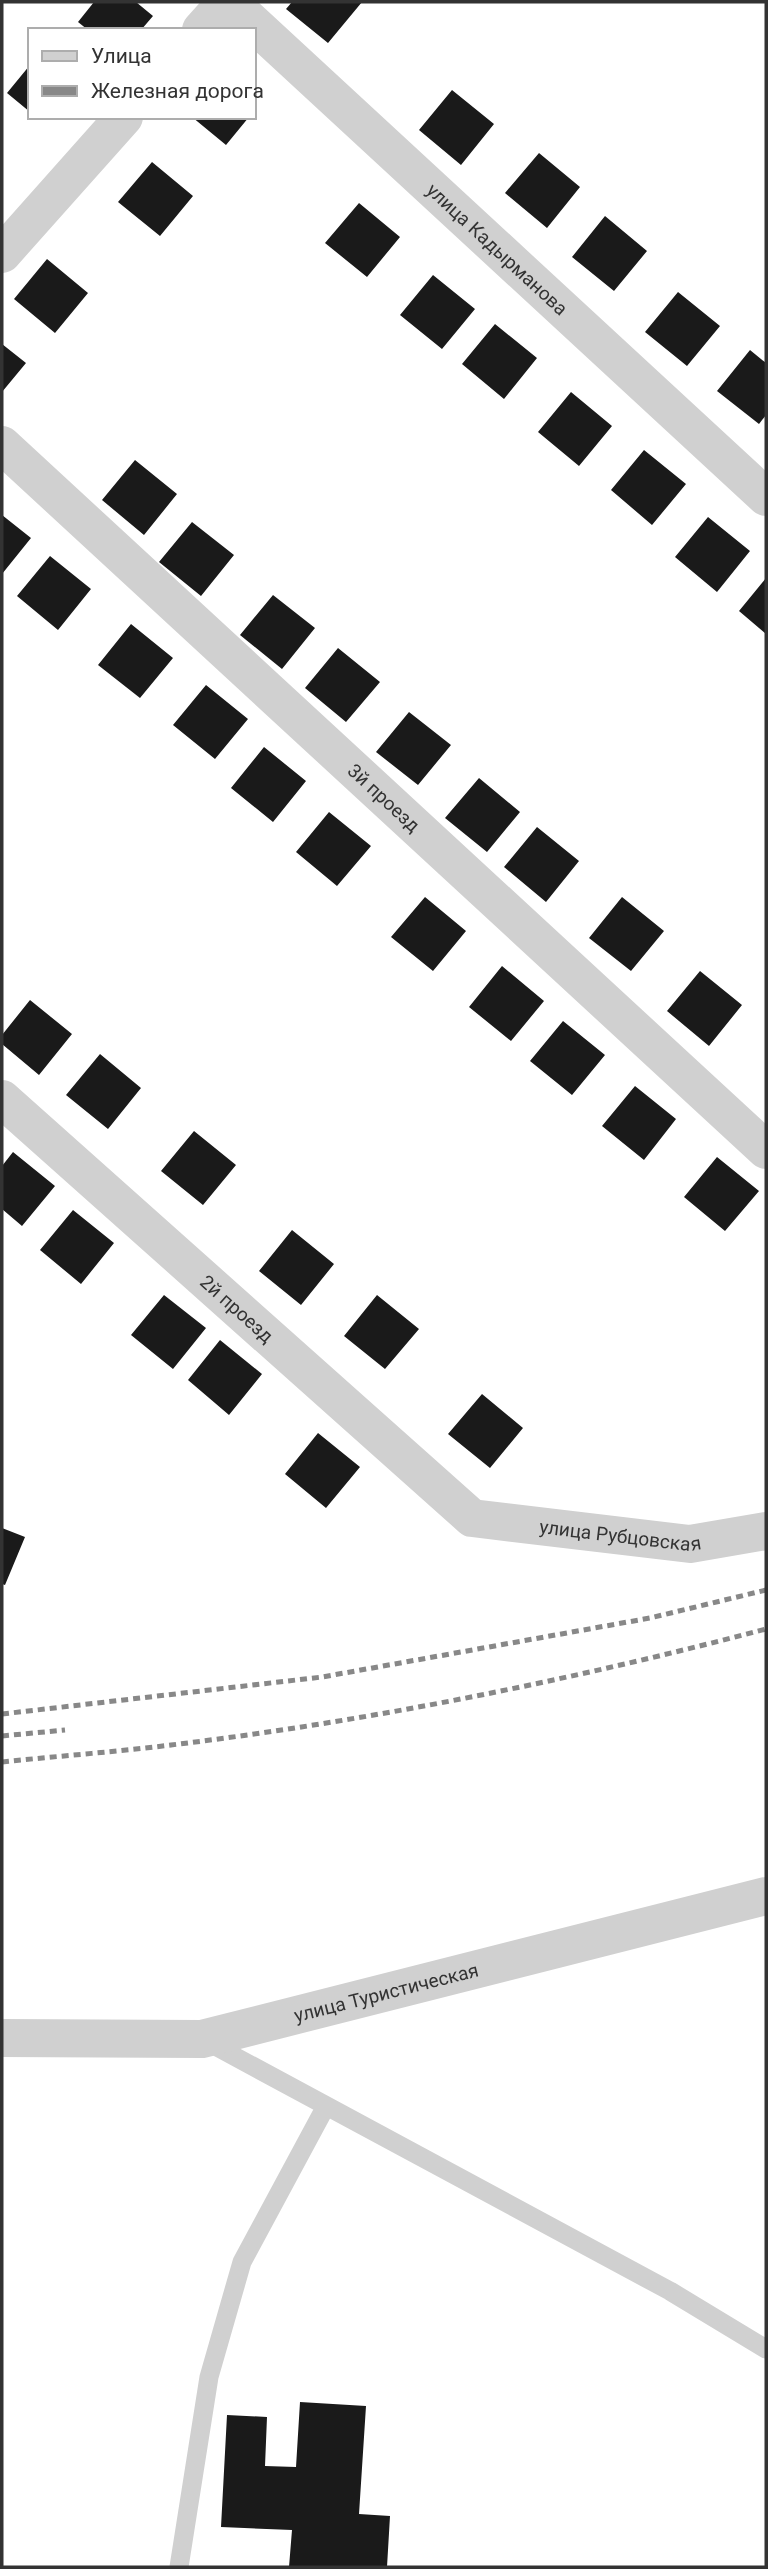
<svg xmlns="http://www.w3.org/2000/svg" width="768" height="2569" font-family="Roboto,sans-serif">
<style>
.building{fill:#1a1a1a}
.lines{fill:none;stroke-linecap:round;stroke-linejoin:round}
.service{stroke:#d0d0d0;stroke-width:19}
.minor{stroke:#d0d0d0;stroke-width:38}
.tertiary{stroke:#d0d0d0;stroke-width:38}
.rail{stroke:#888;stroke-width:5;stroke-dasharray:7 5;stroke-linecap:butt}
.labels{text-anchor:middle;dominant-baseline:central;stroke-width:7;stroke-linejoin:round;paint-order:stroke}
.street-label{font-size:19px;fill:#333;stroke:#fff}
</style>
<rect width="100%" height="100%" fill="#fff"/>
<!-- building -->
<path class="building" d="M94,2H136L153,16L141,30H88L78,22Z
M292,2H362L328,43L286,9Z
M30,65V112L7,93Z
M452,90L494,124L461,165L419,130Z
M192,117H249L226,145Z
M539,153L580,187L547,228L505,193Z
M152,162L193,196L160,236L118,202Z
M359,203L400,237L367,277L325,243Z
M605,216L647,251L614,291L572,257Z
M47,259L88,293L55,333L14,299Z
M433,275L475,309L442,349L400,315Z
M678,292L720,326L687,366L645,332Z
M495,324L537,358L504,399L462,364Z
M2,344L26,363L2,392Z
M750,350L766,363V415L759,424L717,391Z
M571,392L612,426L579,466L538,432Z
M644,450L686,484L652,525L611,490Z
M135,460L177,494L144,535L102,500Z
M2,515L31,538L2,574Z
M708,517L750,551L717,592L675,557Z
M192,522L234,555L201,596L159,562Z
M50,556L91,589L58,630L17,596Z
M766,578V634L739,611Z
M273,595L315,628L282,669L240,635Z
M131,624L173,658L140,698L98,665Z
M338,648L380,682L346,722L305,688Z
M206,685L248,719L215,759L173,725Z
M409,712L451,745L418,785L376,752Z
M264,747L306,781L273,822L231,788Z
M479,778L520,812L487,852L445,818Z
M329,812L371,846L337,886L296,852Z
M537,827L579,861L546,902L504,867Z
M425,897L466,931L433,971L391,937Z
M622,897L664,931L631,971L589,938Z
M502,966L544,1001L511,1041L469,1007Z
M700,971L742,1005L709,1046L667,1011Z
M30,1000L72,1034L39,1075L2,1044V1035Z
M563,1021L605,1055L572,1095L530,1061Z
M100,1054L141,1088L108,1129L66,1095Z
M635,1086L676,1119L644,1160L602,1126Z
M194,1131L236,1165L203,1205L161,1171Z
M13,1152L55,1186L22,1226L2,1209V1166Z
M717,1157L759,1191L725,1231L684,1197Z
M73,1210L114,1243L81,1284L40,1250Z
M292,1230L334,1264L301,1305L259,1271Z
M164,1295L206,1328L173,1369L131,1335Z
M377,1295L419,1329L385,1369L344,1336Z
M220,1340L262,1374L229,1415L188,1380Z
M482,1394L523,1428L490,1468L448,1434Z
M318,1433L360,1467L326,1508L285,1474Z
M2,1528L25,1537L5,1585L2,1584Z
M300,2402L366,2406L359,2514L390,2516L387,2567H289L292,2530L221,2527L227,2415L267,2417L265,2466L296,2467Z"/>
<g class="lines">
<!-- service -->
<path class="service" d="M206,2041L670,2291L766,2349
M179,2567L209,2377L242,2262L326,2106"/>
<!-- minor -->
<g class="minor">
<path id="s1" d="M230,2L766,497"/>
<path d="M201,30L226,2"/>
<path d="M2,254L124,117"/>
<path id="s2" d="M2,445L766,1150"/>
<path id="s3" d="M2,1099L472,1518L690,1544L766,1531"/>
</g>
<!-- tertiary -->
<path class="tertiary" id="s4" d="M2,2038L202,2039L766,1896"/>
<!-- rail -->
<path class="rail" d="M2,1714L322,1677L650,1618L766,1590
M2,1736L65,1730
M2,1762C58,1756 115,1752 171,1745C370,1721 572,1680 766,1629"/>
</g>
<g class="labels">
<!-- street labels -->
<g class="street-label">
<text stroke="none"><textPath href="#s1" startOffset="364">улица Кадырманова</textPath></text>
<text stroke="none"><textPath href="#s2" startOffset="520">3й проезд</textPath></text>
<text stroke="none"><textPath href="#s3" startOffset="315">2й проезд</textPath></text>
<text stroke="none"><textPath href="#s3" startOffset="779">улица Рубцовская</textPath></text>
<text stroke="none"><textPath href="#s4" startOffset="390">улица Туристическая</textPath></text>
</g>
</g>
<!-- border -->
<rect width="768" height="2569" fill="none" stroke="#333333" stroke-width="7"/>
<!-- legend -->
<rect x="28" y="28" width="228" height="91" fill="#ffffff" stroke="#adadad" stroke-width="2"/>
<rect x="42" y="51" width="35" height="10" fill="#d0d0d0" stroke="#adadad" stroke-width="2"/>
<text x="91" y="63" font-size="21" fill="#333333">Улица</text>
<rect x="42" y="86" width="35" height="10" fill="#888888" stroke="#adadad" stroke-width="2"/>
<text x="91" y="98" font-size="21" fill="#333333">Железная дорога</text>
</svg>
